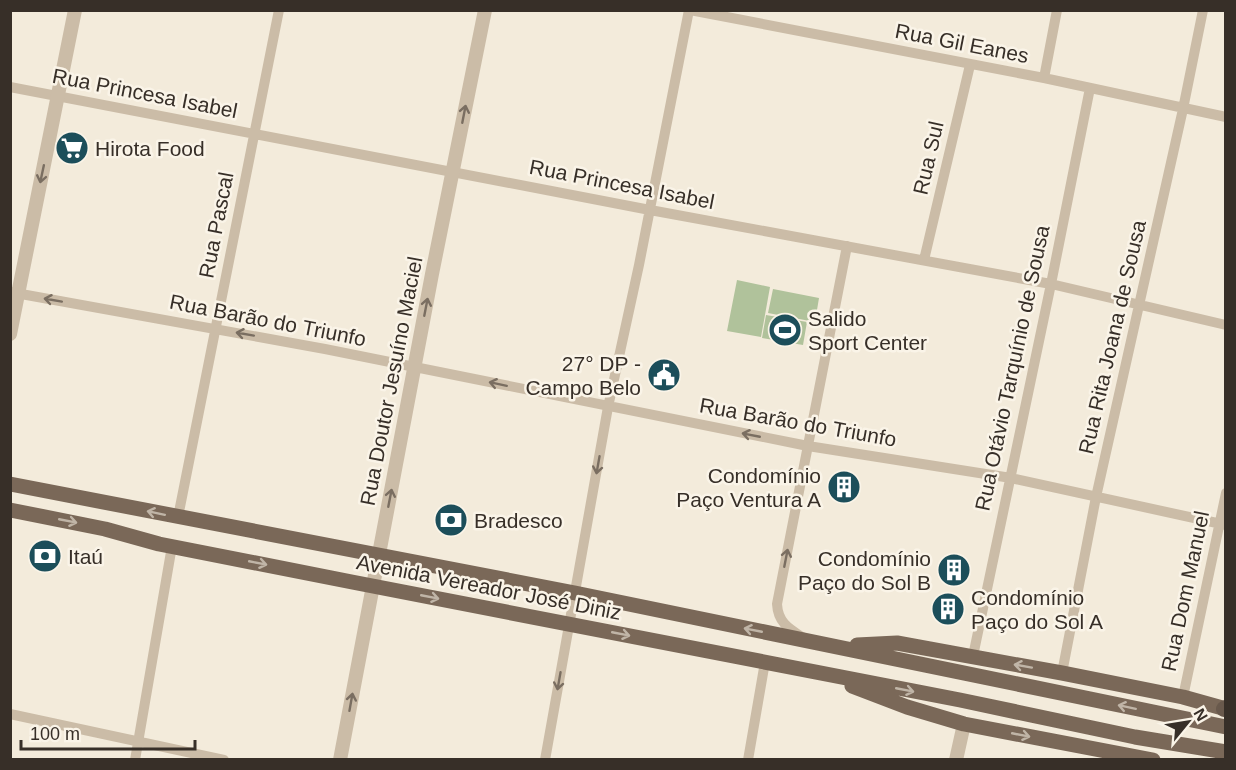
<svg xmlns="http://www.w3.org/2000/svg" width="1236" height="770" font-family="Arial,sans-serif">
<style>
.green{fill:#b0c29b}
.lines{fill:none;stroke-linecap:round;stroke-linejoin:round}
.minor{stroke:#cbbca7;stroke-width:10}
.tertiary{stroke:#cbbca7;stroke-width:14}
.primary{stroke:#7a6858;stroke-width:15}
.trunk{stroke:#69594c;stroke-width:16}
.oneway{stroke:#7a6e61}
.oneway2{stroke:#c0b5a7}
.labels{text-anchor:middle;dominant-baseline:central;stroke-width:5;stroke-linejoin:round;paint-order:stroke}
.street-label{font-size:21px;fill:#372f28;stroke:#faf4e8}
.poi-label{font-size:21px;fill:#372f28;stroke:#faf4e8;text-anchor:start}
</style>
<rect width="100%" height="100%" fill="#f3ebdb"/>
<!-- green -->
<path class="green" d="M737,280L770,287L761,337L727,331Z
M773,289L819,298L815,322L768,313Z
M766,315L807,322L803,345L762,338Z"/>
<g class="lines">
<!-- minor -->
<path class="minor" d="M690,10L1044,78L1226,117
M1044,78L1057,10
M10,87L650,210L1051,284L1226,325
M924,260L970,65
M10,292L325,349L808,446L1011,478L1226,525
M178,517L279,10
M802,637C788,628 778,622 777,604L847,246
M973,656L1051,284L1090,88
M1062,673L1096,497L1183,109L1203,10
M1183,697L1226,493
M10,714L224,760
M135,760L172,546
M545,760L608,407L639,265L689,10
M748,760L765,662"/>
<!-- tertiary -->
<path class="tertiary" d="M10,334L75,10
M340,760L432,274L485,10
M956,760L964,724"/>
<!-- primary -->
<path class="primary" d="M10,484L575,593L1226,727
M10,510L105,529L159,544L352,582L960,700L1135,737L1226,752
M857,645L897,643L1062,673L1183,697L1226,709
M852,686L907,707L964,724L1153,760"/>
<!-- trunk -->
<path class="trunk" d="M1224,709L1226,708"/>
</g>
<!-- one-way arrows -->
<defs><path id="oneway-shaft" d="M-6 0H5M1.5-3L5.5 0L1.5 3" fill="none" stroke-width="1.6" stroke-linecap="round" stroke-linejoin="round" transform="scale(1.5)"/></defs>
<g class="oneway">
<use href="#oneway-shaft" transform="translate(464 114) rotate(-79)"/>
<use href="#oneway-shaft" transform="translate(42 174) rotate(102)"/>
<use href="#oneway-shaft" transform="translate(53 300) rotate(-170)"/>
<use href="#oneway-shaft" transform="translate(426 307) rotate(-79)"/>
<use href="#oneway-shaft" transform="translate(245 334) rotate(-170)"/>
<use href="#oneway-shaft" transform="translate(498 384) rotate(-168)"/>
<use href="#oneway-shaft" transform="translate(751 435) rotate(-169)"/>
<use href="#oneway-shaft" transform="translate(598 465) rotate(100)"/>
<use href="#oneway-shaft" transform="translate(390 498) rotate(-79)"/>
<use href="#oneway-shaft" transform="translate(786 558) rotate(-79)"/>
<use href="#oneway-shaft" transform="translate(559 681) rotate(100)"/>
<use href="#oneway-shaft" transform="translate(351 702) rotate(-80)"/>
</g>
<g class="oneway2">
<use href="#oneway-shaft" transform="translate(156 513) rotate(-168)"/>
<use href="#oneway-shaft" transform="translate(68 521) rotate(11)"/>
<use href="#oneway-shaft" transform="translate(258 563) rotate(11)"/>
<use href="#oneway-shaft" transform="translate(430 597) rotate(11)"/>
<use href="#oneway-shaft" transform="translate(753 630) rotate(-169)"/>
<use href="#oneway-shaft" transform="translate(621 634) rotate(11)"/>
<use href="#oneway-shaft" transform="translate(1023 666) rotate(-170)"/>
<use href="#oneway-shaft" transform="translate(905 690) rotate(11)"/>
<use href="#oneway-shaft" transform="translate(1127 707) rotate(-168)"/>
<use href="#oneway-shaft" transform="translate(1021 735) rotate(11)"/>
</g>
<!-- icons -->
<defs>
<symbol id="supermarket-disc" viewBox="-11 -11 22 22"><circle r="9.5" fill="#1c4e5a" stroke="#faf4e8"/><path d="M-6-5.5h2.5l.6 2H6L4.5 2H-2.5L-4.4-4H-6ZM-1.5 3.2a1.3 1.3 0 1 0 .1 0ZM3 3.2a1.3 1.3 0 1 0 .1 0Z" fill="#fff"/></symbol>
<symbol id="stadium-disc" viewBox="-11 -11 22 22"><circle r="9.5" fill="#1c4e5a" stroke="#faf4e8"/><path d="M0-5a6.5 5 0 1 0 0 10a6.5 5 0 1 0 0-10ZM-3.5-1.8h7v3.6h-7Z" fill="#fff"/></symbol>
<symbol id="civic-disc" viewBox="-11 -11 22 22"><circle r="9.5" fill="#1c4e5a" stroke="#faf4e8"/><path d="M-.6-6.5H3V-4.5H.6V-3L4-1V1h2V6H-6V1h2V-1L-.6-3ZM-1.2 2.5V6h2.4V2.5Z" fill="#fff"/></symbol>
<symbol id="building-disc" viewBox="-11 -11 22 22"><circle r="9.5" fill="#1c4e5a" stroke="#faf4e8"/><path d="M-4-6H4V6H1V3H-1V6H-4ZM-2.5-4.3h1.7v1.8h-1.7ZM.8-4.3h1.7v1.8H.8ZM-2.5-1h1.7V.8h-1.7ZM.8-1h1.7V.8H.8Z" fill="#fff"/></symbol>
<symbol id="bank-disc" viewBox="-11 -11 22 22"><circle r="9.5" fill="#1c4e5a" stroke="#faf4e8"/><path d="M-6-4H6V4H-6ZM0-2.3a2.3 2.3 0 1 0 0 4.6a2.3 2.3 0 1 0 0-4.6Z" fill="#fff"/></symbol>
</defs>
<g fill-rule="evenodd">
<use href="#supermarket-disc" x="53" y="129" width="38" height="38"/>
<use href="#stadium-disc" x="766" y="311" width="38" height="38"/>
<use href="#civic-disc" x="645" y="356" width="38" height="38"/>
<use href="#building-disc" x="825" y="468" width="38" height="38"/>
<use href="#bank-disc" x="432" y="501" width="38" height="38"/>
<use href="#bank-disc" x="26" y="537" width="38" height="38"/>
<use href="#building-disc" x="935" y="551" width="38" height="38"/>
<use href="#building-disc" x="929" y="590" width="38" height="38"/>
</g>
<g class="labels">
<!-- street labels -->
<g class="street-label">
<text transform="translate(962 43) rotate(11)">Rua Gil Eanes</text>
<text transform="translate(145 93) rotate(11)">Rua Princesa Isabel</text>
<text transform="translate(928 158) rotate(-77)">Rua Sul</text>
<text transform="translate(622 184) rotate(11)">Rua Princesa Isabel</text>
<text transform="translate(216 225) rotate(-79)">Rua Pascal</text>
<text transform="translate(268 320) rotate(11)">Rua Barão do Triunfo</text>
<text transform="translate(1112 337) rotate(-77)">Rua Rita Joana de Sousa</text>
<text transform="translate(1012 368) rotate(-78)">Rua Otávio Tarquínio de Sousa</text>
<text transform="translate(391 381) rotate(-79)">Rua Doutor Jesuíno Maciel</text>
<text transform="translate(798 422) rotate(10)">Rua Barão do Triunfo</text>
<text transform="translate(489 587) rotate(11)">Avenida Vereador José Diniz</text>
<text transform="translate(1185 591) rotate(-78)">Rua Dom Manuel</text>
</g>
<!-- poi labels -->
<g class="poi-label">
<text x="95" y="148">Hirota Food</text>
<text x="808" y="318">Salido<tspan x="808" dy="24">Sport Center</tspan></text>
<text x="641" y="363" text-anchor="end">27° DP -<tspan x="641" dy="24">Campo Belo</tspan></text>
<text x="821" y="475" text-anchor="end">Condomínio<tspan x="821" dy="24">Paço Ventura A</tspan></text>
<text x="474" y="520">Bradesco</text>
<text x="68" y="556">Itaú</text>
<text x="931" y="558" text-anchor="end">Condomínio<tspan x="931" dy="24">Paço do Sol B</tspan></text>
<text x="971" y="597">Condomínio<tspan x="971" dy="24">Paço do Sol A</tspan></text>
</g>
</g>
<!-- border -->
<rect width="1236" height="770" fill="none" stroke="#372f28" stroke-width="24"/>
<!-- north arrow -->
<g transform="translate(1188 722) rotate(60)" stroke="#faf4e8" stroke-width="4.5" paint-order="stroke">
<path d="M0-4.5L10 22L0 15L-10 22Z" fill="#372f28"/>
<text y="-9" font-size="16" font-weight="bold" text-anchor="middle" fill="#372f28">N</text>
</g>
<!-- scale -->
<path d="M21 740v9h174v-9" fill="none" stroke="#372f28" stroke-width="3"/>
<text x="30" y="740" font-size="18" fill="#372f28" stroke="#faf4e8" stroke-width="4.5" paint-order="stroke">100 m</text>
</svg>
